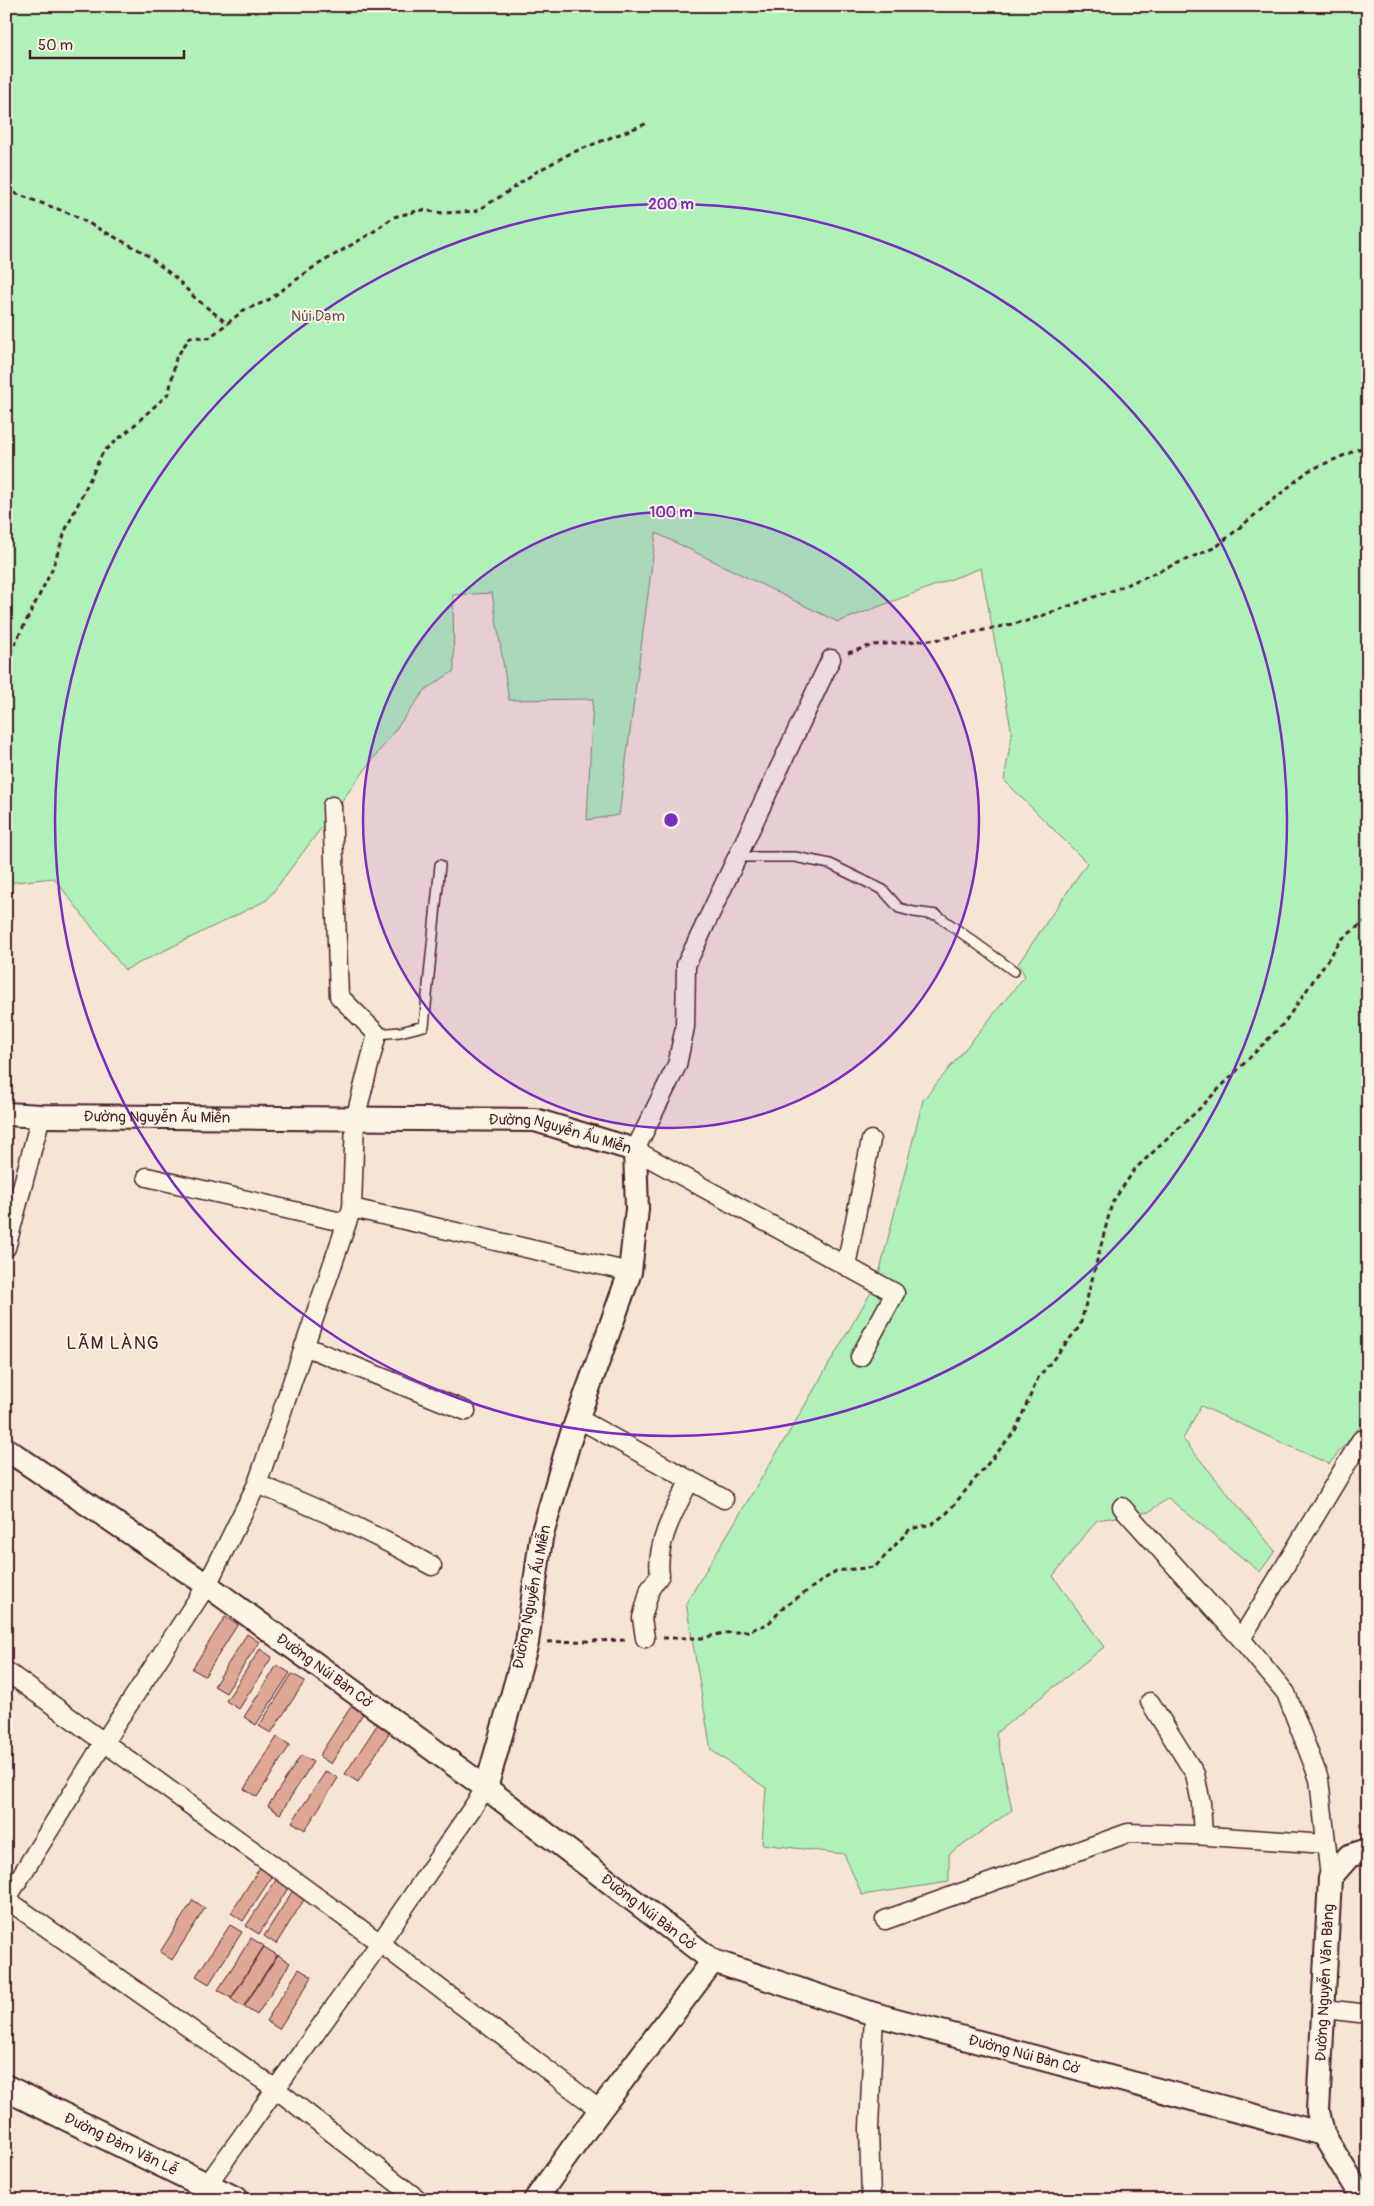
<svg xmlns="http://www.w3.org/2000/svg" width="1374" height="2206" font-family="Pangolin,sans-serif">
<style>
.green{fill:#aff1b9;stroke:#7c8872}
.building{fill:#dea794;stroke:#4a1f2b}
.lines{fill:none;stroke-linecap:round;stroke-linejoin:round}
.service-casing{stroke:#4a1f2b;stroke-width:12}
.minor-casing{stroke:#4a1f2b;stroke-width:21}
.tertiary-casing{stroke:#4a1f2b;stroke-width:26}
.secondary-casing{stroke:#4a1f2b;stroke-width:29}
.path{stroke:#4a1f2b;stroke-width:3;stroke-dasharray:5 4;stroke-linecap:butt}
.service{stroke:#fcf5e5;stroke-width:9}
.minor{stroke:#fcf5e5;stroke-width:18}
.tertiary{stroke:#fcf5e5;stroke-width:22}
.secondary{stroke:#fcf5e5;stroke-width:25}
.ring{fill:none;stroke:#7b2cbf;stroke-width:2.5}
.labels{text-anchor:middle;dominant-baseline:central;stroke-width:4;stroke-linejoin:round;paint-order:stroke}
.park-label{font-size:15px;fill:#63544e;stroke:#fcf5e5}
.street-label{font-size:15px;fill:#4a1f2b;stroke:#fcf5e5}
.quarter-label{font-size:18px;letter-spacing:1px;fill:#4a1f2b;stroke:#fcf5e5}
.centre{fill:#7b2cbf;stroke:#fcf5e5;stroke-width:2.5}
.ring-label{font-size:15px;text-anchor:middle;font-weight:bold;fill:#7b2cbf;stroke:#fcf5e5;stroke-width:4;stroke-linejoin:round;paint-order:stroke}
</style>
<rect width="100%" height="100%" fill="#f6e5d5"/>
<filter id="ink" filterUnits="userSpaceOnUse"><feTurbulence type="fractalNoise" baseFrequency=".02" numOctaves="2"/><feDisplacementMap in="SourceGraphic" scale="10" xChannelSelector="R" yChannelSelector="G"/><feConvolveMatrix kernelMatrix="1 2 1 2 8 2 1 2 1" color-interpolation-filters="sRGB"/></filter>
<g filter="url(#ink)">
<!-- green -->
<path class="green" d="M6,6H1368V1417L1329,1464L1201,1406L1183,1439L1275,1551L1260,1572L1168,1498L1149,1512L1097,1520L1053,1576L1104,1647L996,1733L1012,1810L949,1854V1882L862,1895L844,1854L762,1844L766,1788L711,1750L686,1603L791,1429L877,1282L923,1100L1025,976L1018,964L1087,863L1004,780L1012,734L981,568L838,622L656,533L619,815L587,820L593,699L509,700L492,593L453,595L454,671L426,689L267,900L125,970L54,878L6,883Z"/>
<!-- building -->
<path class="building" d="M225,1617L238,1624L205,1676L192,1669Z
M247,1634L259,1642L226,1693L214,1686Z
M260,1649L272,1657L239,1709L226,1701Z
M277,1665L290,1673L256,1725L244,1717Z
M292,1674L305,1681L271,1733L259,1726Z
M352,1705L364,1712L331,1764L319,1756Z
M379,1722L391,1730L358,1782L345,1774Z
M277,1737L290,1745L257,1797L244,1789Z
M301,1755L313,1762L280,1814L268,1806Z
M326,1771L338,1778L305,1830L292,1822Z
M264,1861L277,1869L243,1921L231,1913Z
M280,1874L292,1882L259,1934L246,1926Z
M297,1884L309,1892L276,1944L264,1936Z
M193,1900L205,1908L172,1960L160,1952Z
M230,1925L242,1932L209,1984L196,1976Z
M251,1938L264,1946L231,1998L218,1990Z
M264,1947L277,1955L243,2007L231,1999Z
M278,1955L290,1963L257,2015L244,2007Z
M299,1969L312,1977L279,2029L266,2021Z"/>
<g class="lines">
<defs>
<path id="service" d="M738,857H795L830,864L883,890L899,908L914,912L937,915L1014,971
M377,1034L400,1032L424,1026L440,865"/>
<path id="minor" d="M831,659L686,965L685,1027L677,1065L635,1150L895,1293L860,1357
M147,1177L346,1223
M352,1208L630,1272
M6,1248L41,1116
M846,1266L871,1140
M304,1346L466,1411
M577,1418L724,1499
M257,1484C318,1508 375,1534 432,1566
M1122,1507L1241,1639L1286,1693L1319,1779L1330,1878
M645,1638L642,1618L650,1589L660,1575C655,1543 676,1508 690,1480
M1241,1639L1361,1440
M6,1671L380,1943L600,2110
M1150,1702L1195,1774L1201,1803L1203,1835
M6,1899L277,2090L419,2200
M6,1900L104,1742L207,1585L257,1484L352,1208L355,1119L377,1034L339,996L332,806
M885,1920L1128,1833L1193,1835L1326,1844
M1324,2009L1368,2014
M207,2185L380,1943L486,1788
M871,2200L869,2128L874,2014"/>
<g id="tertiary">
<path id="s1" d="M6,1114L41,1116L535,1120L635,1150L637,1209L630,1272L569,1442L541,1538L527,1643L486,1788"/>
<path id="s2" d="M6,1449L207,1585L486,1788L713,1961L874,2014L1323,2134L1363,2200"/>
<path id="s3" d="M1323,2134L1318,2111L1330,1878L1349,1856L1368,1850"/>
<path d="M535,2200L600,2110L713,1961"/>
</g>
<g id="secondary">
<path id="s4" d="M6,2088L236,2200"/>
</g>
</defs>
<!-- service casing -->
<use href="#service" class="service-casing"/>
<!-- minor casing -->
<use href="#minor" class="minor-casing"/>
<!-- tertiary casing -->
<use href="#tertiary" class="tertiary-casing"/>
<!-- secondary casing -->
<use href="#secondary" class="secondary-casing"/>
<!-- path -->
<path class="path" d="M6,190L71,214L143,252L176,278L195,298L228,324
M848,653L873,645L941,639L1027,621L1114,590L1216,547L1308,471L1368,445
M6,661L51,572L66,529L103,452L129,430L169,393L176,358L190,337L209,338L244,310L267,301L314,267L370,234L394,217L421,210L443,213L476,211L503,195L536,172L571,153L648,123
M663,1638H702L724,1633L748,1631L768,1624L784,1607L836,1571L875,1567L910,1529L932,1524L947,1513L1015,1431L1038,1378L1080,1326L1112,1203L1135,1169L1195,1113L1284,1023L1342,939L1368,919
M548,1642L627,1640"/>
<!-- service -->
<use href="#service" class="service"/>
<!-- minor -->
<use href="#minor" class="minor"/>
<!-- tertiary -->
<use href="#tertiary" class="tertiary"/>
<!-- secondary -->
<use href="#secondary" class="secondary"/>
</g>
</g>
<!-- distance rings -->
<circle cx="671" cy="820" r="308" fill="#7b2cbf" fill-opacity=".12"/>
<g class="ring">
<circle cx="671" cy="820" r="308"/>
<circle cx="671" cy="820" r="616"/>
</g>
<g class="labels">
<!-- park labels -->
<g class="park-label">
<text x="318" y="316">Núi Dạm</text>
</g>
<!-- street labels -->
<g class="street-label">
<text stroke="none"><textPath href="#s1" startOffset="151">Đường Nguyễn Ấu Miễn</textPath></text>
<text stroke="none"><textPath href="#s1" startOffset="556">Đường Nguyễn Ấu Miễn</textPath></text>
<text transform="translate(532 1597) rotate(-79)">Đường Nguyễn Ấu Miễn</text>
<text stroke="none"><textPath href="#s2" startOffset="388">Đường Núi Bàn Cờ</textPath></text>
<text stroke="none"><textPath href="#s2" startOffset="792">Đường Núi Bàn Cờ</textPath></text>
<text stroke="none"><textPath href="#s3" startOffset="152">Đường Nguyễn Văn Bảng</textPath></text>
<text stroke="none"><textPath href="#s2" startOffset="1198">Đường Núi Bàn Cờ</textPath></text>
<text stroke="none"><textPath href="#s4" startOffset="128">Đường Đàm Văn Lễ</textPath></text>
</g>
<!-- quarter labels -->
<g class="quarter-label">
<text x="113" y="1343">LÃM LÀNG</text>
</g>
</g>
<circle cx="671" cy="820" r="8" class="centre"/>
<g class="ring-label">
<text x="671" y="209">200 m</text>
<text x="671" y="517">100 m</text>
</g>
<!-- margin -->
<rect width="1374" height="2206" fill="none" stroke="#fcf5e5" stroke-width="25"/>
<rect x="12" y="12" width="1349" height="2181" fill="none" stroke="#4a1f2b" stroke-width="2" filter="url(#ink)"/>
<!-- scale -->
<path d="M30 50v8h154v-8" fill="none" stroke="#4a1f2b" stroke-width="2.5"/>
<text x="38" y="50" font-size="15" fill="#4a1f2b" stroke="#fcf5e5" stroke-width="4" paint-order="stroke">50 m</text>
</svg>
